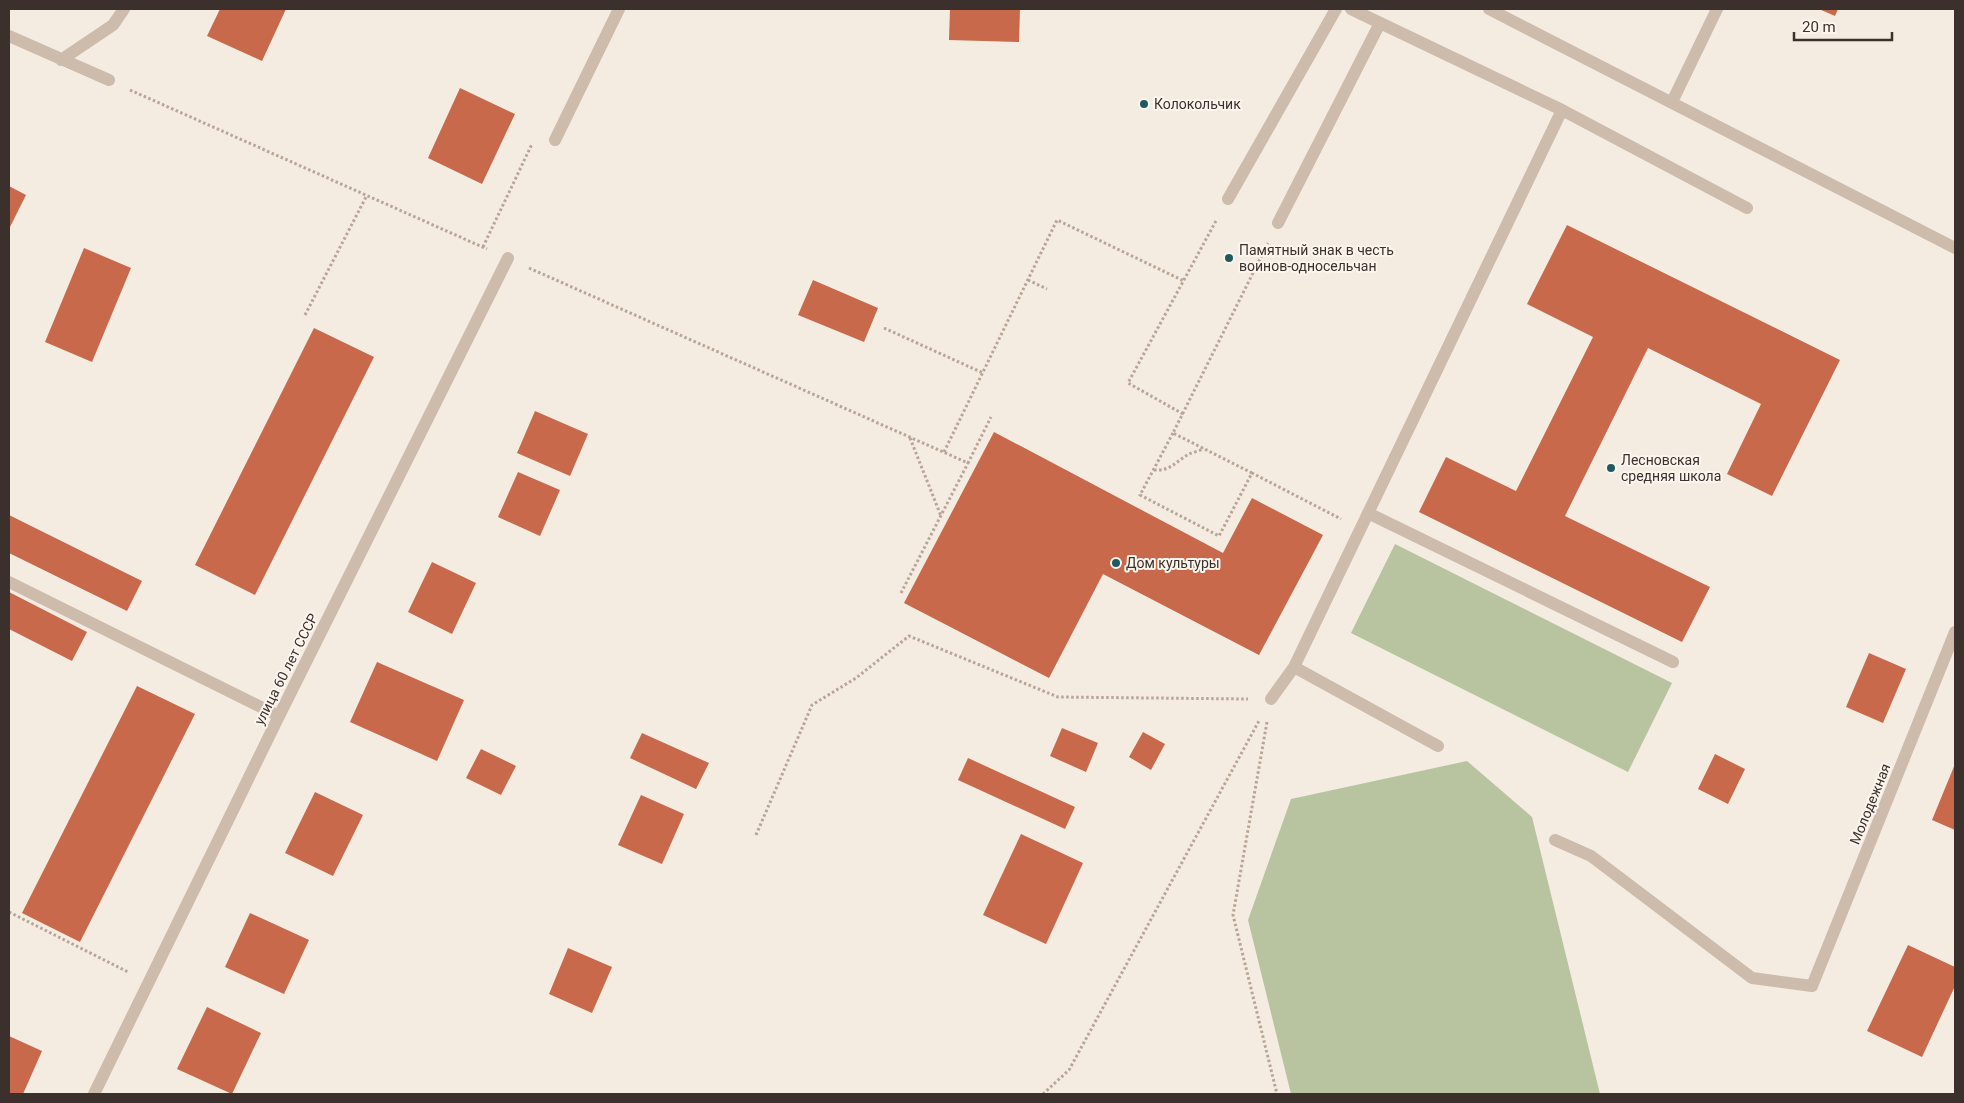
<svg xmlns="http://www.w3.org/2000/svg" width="1964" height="1103" font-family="Roboto,sans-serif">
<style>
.green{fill:#b8c4a0}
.building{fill:#c8694b}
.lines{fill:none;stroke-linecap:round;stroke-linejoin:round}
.path{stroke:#b9a596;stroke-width:3;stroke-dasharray:2.5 2.5;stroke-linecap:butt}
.minor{stroke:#cdbbac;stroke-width:12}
.poi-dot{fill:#1f5a5e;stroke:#fbf5ee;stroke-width:2}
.labels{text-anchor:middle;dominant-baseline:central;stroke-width:4;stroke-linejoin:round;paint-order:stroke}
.poi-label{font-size:14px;fill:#3b302b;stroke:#fbf5ee;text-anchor:start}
.street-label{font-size:14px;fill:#3b302b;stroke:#fbf5ee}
</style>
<rect width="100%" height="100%" fill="#f4ebe1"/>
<!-- green -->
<path class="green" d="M1395,544L1672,683L1628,772L1351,633Z
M1467,761L1532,817L1600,1094H1291L1248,920L1291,799Z"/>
<!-- building -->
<path class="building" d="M220,9H286L262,61L207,36Z
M950,9H1020L1019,42L949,40Z
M1819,9H1838L1835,16Z
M460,88L515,114L482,184L428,158Z
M9,186L26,195L9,229Z
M1567,225L1840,360L1772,496L1727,474L1761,404L1648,348L1565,516L1710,587L1682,642L1419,512L1446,457L1516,491L1593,337L1527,304Z
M84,248L131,268L92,362L45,342Z
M813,280L878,308L864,342L798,315Z
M314,328L374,357L255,595L195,565Z
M535,411L588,434L570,476L517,453Z
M994,432L1223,553L1252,498L1323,535L1259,655L1103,574L1049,678L904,603Z
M518,472L560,490L540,536L498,517Z
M9,515L142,581L127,611L9,553Z
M432,562L476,583L452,634L408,612Z
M9,592L87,632L72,661L9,629Z
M1869,653L1906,669L1883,723L1846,707Z
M377,662L464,700L437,761L350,722Z
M137,686L195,714L80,942L22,913Z
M1062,728L1098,743L1086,772L1050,756Z
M1143,732L1165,744L1151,770L1129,757Z
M642,733L709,763L696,789L630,758Z
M481,749L516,766L501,795L466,778Z
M1715,754L1745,769L1728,804L1698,789Z
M968,758L1075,807L1065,829L958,780Z
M1955,764V830L1932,820Z
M315,792L363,815L333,876L285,853Z
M641,795L684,814L662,864L618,845Z
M1021,834L1083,863L1046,944L983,915Z
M250,913L309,940L284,994L225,967Z
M1908,945L1955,967V986L1922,1057L1867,1031Z
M568,948L612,967L592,1013L549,994Z
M207,1007L261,1033L232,1094L177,1069Z
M9,1036L42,1051L23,1094H9Z"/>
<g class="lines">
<!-- path -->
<path class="path" d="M130,90L487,249
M483,247L532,144
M529,268L968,463L991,417
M1028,280L1047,289
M305,315L367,195
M884,328L983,373
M1183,414L1128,383L1217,219
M1173,433L1140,495L1219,536L1252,473L1341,519
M910,438L941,516
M944,452L1057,220L1184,281
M1154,470C1171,471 1175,462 1189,454C1193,452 1199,451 1204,449
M1252,473L1173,433L1268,243
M901,593L968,463
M1267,722L1233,915L1277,1094
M756,835L812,705L856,678L909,636L1058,697L1248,699
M9,912L128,972
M1043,1094L1069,1070L1260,719"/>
<!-- minor -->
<path class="minor" d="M1351,9L1562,110L1747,208
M1489,9L1955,248
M9,36L109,80
M61,60L113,25L124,9
M1672,102L1717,9
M555,140L619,9
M1228,199L1336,9
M1278,223L1380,23
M1368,513L1673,662
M9,582L279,716
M1294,667L1438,746
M1271,699L1294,667L1562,110
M1555,840L1591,856L1752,978L1812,986L1955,632
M94,1094L279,716L508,258"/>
</g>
<!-- markers -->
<g class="poi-dot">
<circle cx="1144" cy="104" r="5"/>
<circle cx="1229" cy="258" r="5"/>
<circle cx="1611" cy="468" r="5"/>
<circle cx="1116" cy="563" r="5"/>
</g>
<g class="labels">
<!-- poi labels -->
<g class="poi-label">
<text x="1154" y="104">Колокольчик</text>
<text x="1239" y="250">Памятный знак в честь<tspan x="1239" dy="16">воинов-односельчан</tspan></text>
<text x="1621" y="460">Лесновская<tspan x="1621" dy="16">средняя школа</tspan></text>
<text x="1126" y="563">Дом культуры</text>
</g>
<!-- street labels -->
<g class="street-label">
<text transform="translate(286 669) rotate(-63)">улица 60 лет СССР</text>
<text transform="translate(1870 804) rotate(-68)">Молодежная</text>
</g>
</g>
<!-- border -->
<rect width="1964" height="1103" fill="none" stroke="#3b302b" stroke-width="20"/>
<!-- scale -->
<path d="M1794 32v8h98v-8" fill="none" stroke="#3b302b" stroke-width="2.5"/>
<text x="1802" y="32" font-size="15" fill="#3b302b" stroke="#fbf5ee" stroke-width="4" paint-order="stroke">20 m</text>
</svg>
